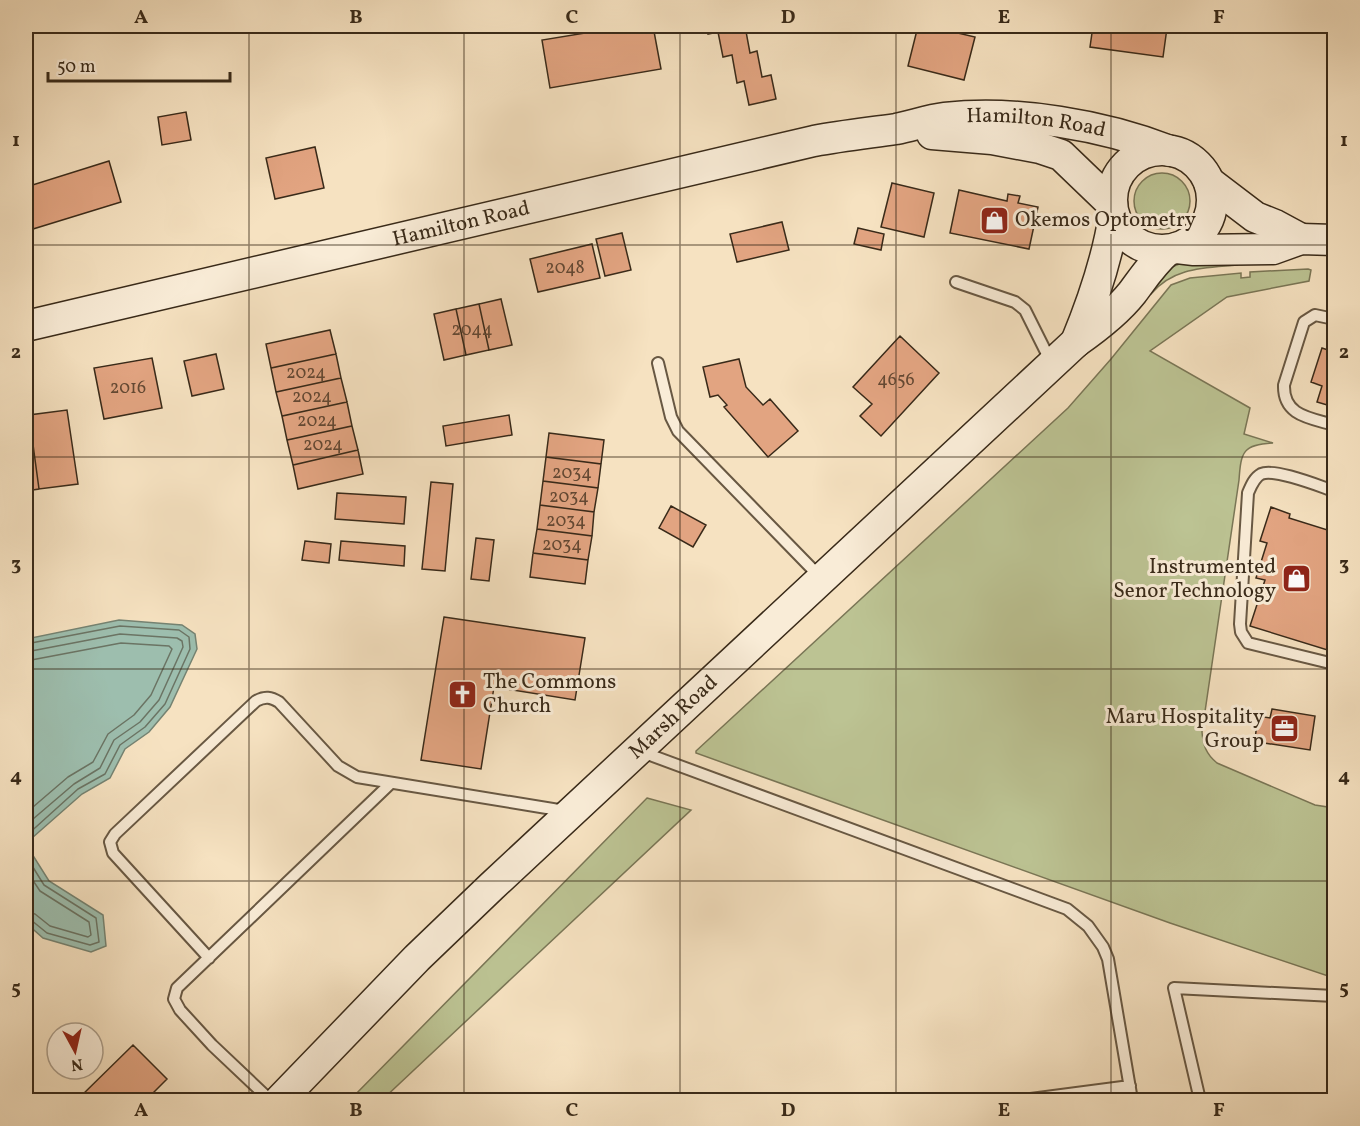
<svg xmlns="http://www.w3.org/2000/svg" width="1360" height="1126" font-family="Vollkorn,serif">
<style>
.green{fill:#bcc393;stroke:#7a7656;stroke-width:1.5}
.water{fill:#9dbeae;stroke:#758372;stroke-width:1.5}
.lines{fill:none;stroke-linecap:round;stroke-linejoin:round}
.shore{stroke:#6b7464;stroke-width:1.5}
.building{fill:#e2a481;stroke:#392a19;stroke-width:1.5}
.lane-casing{stroke:#685843;stroke-width:14}
.secondary-casing{stroke:#392a19;stroke-width:33}
.lane{stroke:#f9ecd7;stroke-width:10}
.secondary{stroke:#f9ecd7;stroke-width:30}
.grid{fill:none;stroke:#392a19;stroke-width:1.5;stroke-opacity:0.55}
.labels{text-anchor:middle;dominant-baseline:central;stroke-width:6;stroke-linejoin:round;paint-order:stroke}
.number-label{font-size:18px;fill:#634833}
.street-label{font-size:21px;fill:#392a19;stroke:#f9ecd7}
.poi-label{font-size:21px;fill:#392a19;stroke:#f9ecd7;text-anchor:start}
.neatline{fill:none;stroke:#392a19;stroke-width:2}
.grid-label{font-size:20px;text-anchor:middle;font-weight:bold;fill:#392a19}
</style>
<rect width="100%" height="100%" fill="#f6e2c1"/>
<filter id="stains"><feTurbulence type="fractalNoise" baseFrequency=".00333" numOctaves="4"/><feColorMatrix values="0 0 0 0 .2 0 0 0 0 .09 0 0 0 0 .02 0 0 0 .5 -.17"/></filter>
<radialGradient id="worn" r=".72"><stop offset=".6" stop-color="#630" stop-opacity="0"/><stop offset="1" stop-color="#630" stop-opacity=".3"/></radialGradient>
<!-- green -->
<path class="green" d="M1134 201a28 28 0 1 1 56 0a28 28 0 1 1-56 0Z
M1237,259V265C1205,268 1173,267 1151,294L1146,290C1152,284 1159,276 1167,270C1186,257 1216,260 1237,259Z
M1308,269L1311,270L1309,281L1227,297L1150,351L1250,408L1244,434L1273,443C1243,445 1241,451 1239,480L1202,732C1203,745 1206,754 1217,763L1315,805L1334,808V978L1170,923L696,753V751L1068,408L1111,359L1171,285L1190,278L1241,273V278L1250,277V272Z
M647,798L691,810L382,1100H350Z"/>
<!-- water -->
<path class="water" d="M119,620L182,625L195,634L197,649L170,707L149,732L125,749L110,778L82,794L32,838V854L49,881L103,915L106,946L91,952L43,938L26,923V639Z"/>
<g class="lines">
<!-- shore -->
<path class="shore" d="M26,644L120,626L179,630L189,637L190,649L165,704L145,727L120,745L105,774L78,789L26,836V856L44,885L96,918L99,942L90,945L47,933L31,920L26,919
M26,652L120,634L177,638L182,641L183,647L159,700L140,722L114,740L100,768L74,784L26,825
M26,661L121,643L169,646L172,649L151,695L134,715L108,734L93,762L68,777L26,813
M26,870L40,891L89,922L91,935L88,937L50,926L35,914L26,912"/>
</g>
<!-- building -->
<path class="building" d="M628,26H653L661,69L550,88L542,40Z
M706,26H745L750,53L757,51L762,77L771,75L776,99L749,105L744,81L737,83L732,55L723,57L718,32L708,34Z
M918,26H928L975,37L964,80L908,66Z
M1093,26H1177V29L1167,28L1163,57L1090,47Z
M186,112L191,140L162,145L158,117Z
M315,147L324,188L275,199L266,158Z
M109,161L121,202L33,229L26,205V187Z
M892,183L934,193L924,237L881,227Z
M959,190L1007,201L1008,194L1020,196L1018,203L1038,207L1029,249L950,233Z
M782,222L789,250L737,262L730,234Z
M858,228L884,234L881,250L854,244Z
M622,233L631,270L605,276L596,239Z
M592,244L600,278L538,292L530,259Z
M501,299L512,345L489,350L479,304Z
M479,304L489,350L466,355L456,309Z
M456,309L466,355L444,360L434,314Z
M330,330L336,354L271,368L266,344Z
M900,336L939,373L881,436L860,416L872,404L853,387Z
M1322,348L1334,352V407L1317,402L1322,386L1311,382Z
M216,354L224,389L192,396L184,361Z
M336,354L341,378L276,392L271,368Z
M152,358L162,408L104,419L94,368Z
M739,359L746,387L763,405L770,399L798,431L768,457L724,407L727,405L718,395L710,397L703,367Z
M341,378L347,402L282,416L276,392Z
M347,402L352,426L287,440L282,416Z
M67,410L78,484L39,489L29,415Z
M29,415L39,489L26,491V416Z
M509,415L512,435L446,446L443,426Z
M352,426L358,450L293,465L287,440Z
M549,433L604,440L601,464L546,457Z
M358,450L363,474L298,489L293,465Z
M546,457L601,464L598,488L543,481Z
M543,481L598,488L594,512L540,505Z
M431,482L453,484L445,571L422,569Z
M337,493L406,497L404,524L335,519Z
M540,505L594,512L592,536L537,529Z
M671,506L706,525L693,547L659,528Z
M1271,507L1290,514L1289,518L1334,532V652L1250,626L1265,580L1256,578L1267,543L1260,541Z
M537,529L592,536L588,560L533,553Z
M476,538L494,540L489,581L471,579Z
M305,541L331,544L329,563L302,560Z
M341,541L405,546L404,566L339,560Z
M533,553L588,560L585,584L530,577Z
M444,617L585,638L575,700L494,687L481,769L421,760Z
M1272,709L1315,716L1310,750L1258,742V740L1255,739L1258,716L1270,718Z
M133,1045L167,1079L146,1100H77Z"/>
<g class="lines">
<defs>
<path id="lane" d="M956,282L1015,302L1025,310L1051,362
M1334,319L1315,315L1304,322L1284,385C1283,416 1310,418 1334,425
M658,363L671,417L678,431L821,578
M1334,491C1319,486 1275,468 1261,474C1254,478 1251,486 1248,493L1240,624L1241,632L1248,643L1334,664
M642,752L1067,909L1088,926L1103,947L1108,959L1132,1100
M209,958L113,853L110,842L115,834L256,701C265,696 271,697 279,702L338,766L357,777L565,811
M270,1100L212,1045L180,1010L174,999L177,988L391,783
M1023,1100L1130,1086
M1200,1100L1174,988L1334,996"/>
<g id="secondary">
<path d="M932,134L992,139L1040,148L1061,155L1112,204"/>
<circle cx="1162" cy="200" r="50"/>
<path d="M1209,182L1255,217L1275,225L1301,239"/>
<path d="M1177,248L1194,250L1273,249L1301,239L1334,240"/>
<path id="s1" d="M26,326L814,141C841,136 868,133 896,129C912,126 928,120 945,118C1016,110 1104,125 1170,151"/>
<path d="M1076,342C1093,301 1107,260 1114,216"/>
<path id="s2" d="M280,1100L417,958L491,887L1076,342C1096,328 1117,312 1132,293C1144,277 1153,263 1168,250"/>
</g>
</defs>
<!-- lane casing -->
<use href="#lane" class="lane-casing"/>
<!-- secondary casing -->
<use href="#secondary" class="secondary-casing"/>
<!-- lane -->
<use href="#lane" class="lane"/>
<!-- secondary -->
<use href="#secondary" class="secondary"/>
</g>
<!-- grid -->
<path class="grid" d="M249,26V1100M464,26V1100M680,26V1100M896,26V1100M1111,26V1100M26,245H1334M26,457H1334M26,669H1334M26,881H1334"/>
<!-- icons -->
<defs>
<symbol id="shop-square" viewBox="-11 -11 22 22"><rect x="-9" y="-9" width="18" height="18" rx="4" fill="#8f2418" stroke="#f9ecd7"/><path d="M-5-2.5h2.3a2.7 3.5 0 0 1 5.4 0H5L5.5 6h-11ZM-1.5-2.5h3a1.5 2.3 0 0 0-3 0Z" fill="#fff"/></symbol>
<symbol id="church-square" viewBox="-11 -11 22 22"><rect x="-9" y="-9" width="18" height="18" rx="4" fill="#8f2418" stroke="#f9ecd7"/><path d="M-1.2-6h2.4v3.5h3.3v2.4h-3.3V6h-2.4V-.1h-3.3v-2.4h3.3Z" fill="#fff"/></symbol>
<symbol id="office-square" viewBox="-11 -11 22 22"><rect x="-9" y="-9" width="18" height="18" rx="4" fill="#8f2418" stroke="#f9ecd7"/><path d="M-6-3h4V-5.5h4V-3h4V5H-6ZM-1-4.5V-3h2v-1.5ZM-6 0V1H6V0Z" fill="#fff"/></symbol>
</defs>
<g fill-rule="evenodd">
<use href="#shop-square" x="978" y="204" width="33" height="33"/>
<use href="#shop-square" x="1280" y="562" width="33" height="33"/>
<use href="#church-square" x="446" y="678" width="33" height="33"/>
<use href="#office-square" x="1268" y="712" width="33" height="33"/>
</g>
<g class="labels">
<!-- number labels -->
<g class="number-label">
<text x="565" y="268">2048</text>
<text x="472" y="330">2044</text>
<text x="306" y="373">2024</text>
<text x="896" y="380">4656</text>
<text x="128" y="388">2016</text>
<text x="312" y="397">2024</text>
<text x="317" y="421">2024</text>
<text x="323" y="445">2024</text>
<text x="572" y="473">2034</text>
<text x="569" y="497">2034</text>
<text x="566" y="521">2034</text>
<text x="562" y="545">2034</text>
</g>
<!-- street labels -->
<g class="street-label">
<text stroke="none"><textPath href="#s1" startOffset="1034">Hamilton Road</textPath></text>
<text stroke="none"><textPath href="#s1" startOffset="447">Hamilton Road</textPath></text>
<text stroke="none"><textPath href="#s2" startOffset="549">Marsh Road</textPath></text>
</g>
<!-- poi labels -->
<g class="poi-label">
<text x="1015" y="220">Okemos Optometry</text>
<text x="1276" y="567" text-anchor="end">Instrumented<tspan x="1276" dy="24">Senor Technology</tspan></text>
<text x="483" y="682">The Commons<tspan x="483" dy="24">Church</tspan></text>
<text x="1264" y="717" text-anchor="end">Maru Hospitality<tspan x="1264" dy="24">Group</tspan></text>
</g>
</g>
<!-- margin -->
<rect width="1360" height="1126" fill="none" stroke="#f6e2c1" stroke-width="66"/>
<!-- north arrow -->
<g transform="translate(75 1051) rotate(172)"><circle r="28" fill="#f9ecd7" stroke="#ac9e8b" stroke-width="1.5"/>
<path d="M0-4.5L10 22L0 15L-10 22Z" fill="#8f2418"/>
<text y="-9" font-size="16" font-weight="bold" text-anchor="middle" fill="#392a19">N</text>
</g>
<!-- scale -->
<path d="M48 72v9h182v-9" fill="none" stroke="#392a19" stroke-width="3"/>
<text x="57" y="72" font-size="18" fill="#392a19" stroke="#f9ecd7" stroke-width="4.5" paint-order="stroke">50 m</text>
<rect x="33" y="33" width="1294" height="1060" class="neatline"/>
<g class="grid-label">
<text x="141" y="23">A</text>
<text x="356" y="23">B</text>
<text x="572" y="23">C</text>
<text x="788" y="23">D</text>
<text x="1004" y="23">E</text>
<text x="1219" y="23">F</text>
<text x="16" y="146">1</text>
<text x="1344" y="146">1</text>
<text x="16" y="358">2</text>
<text x="1344" y="358">2</text>
<text x="16" y="570">3</text>
<text x="1344" y="570">3</text>
<text x="16" y="782">4</text>
<text x="1344" y="782">4</text>
<text x="16" y="994">5</text>
<text x="1344" y="994">5</text>
<text x="141" y="1116">A</text>
<text x="356" y="1116">B</text>
<text x="572" y="1116">C</text>
<text x="788" y="1116">D</text>
<text x="1004" y="1116">E</text>
<text x="1219" y="1116">F</text>
</g>
<rect width="100%" height="100%" filter="url(#stains)"/>
<rect width="100%" height="100%" fill="url(#worn)"/>
</svg>
